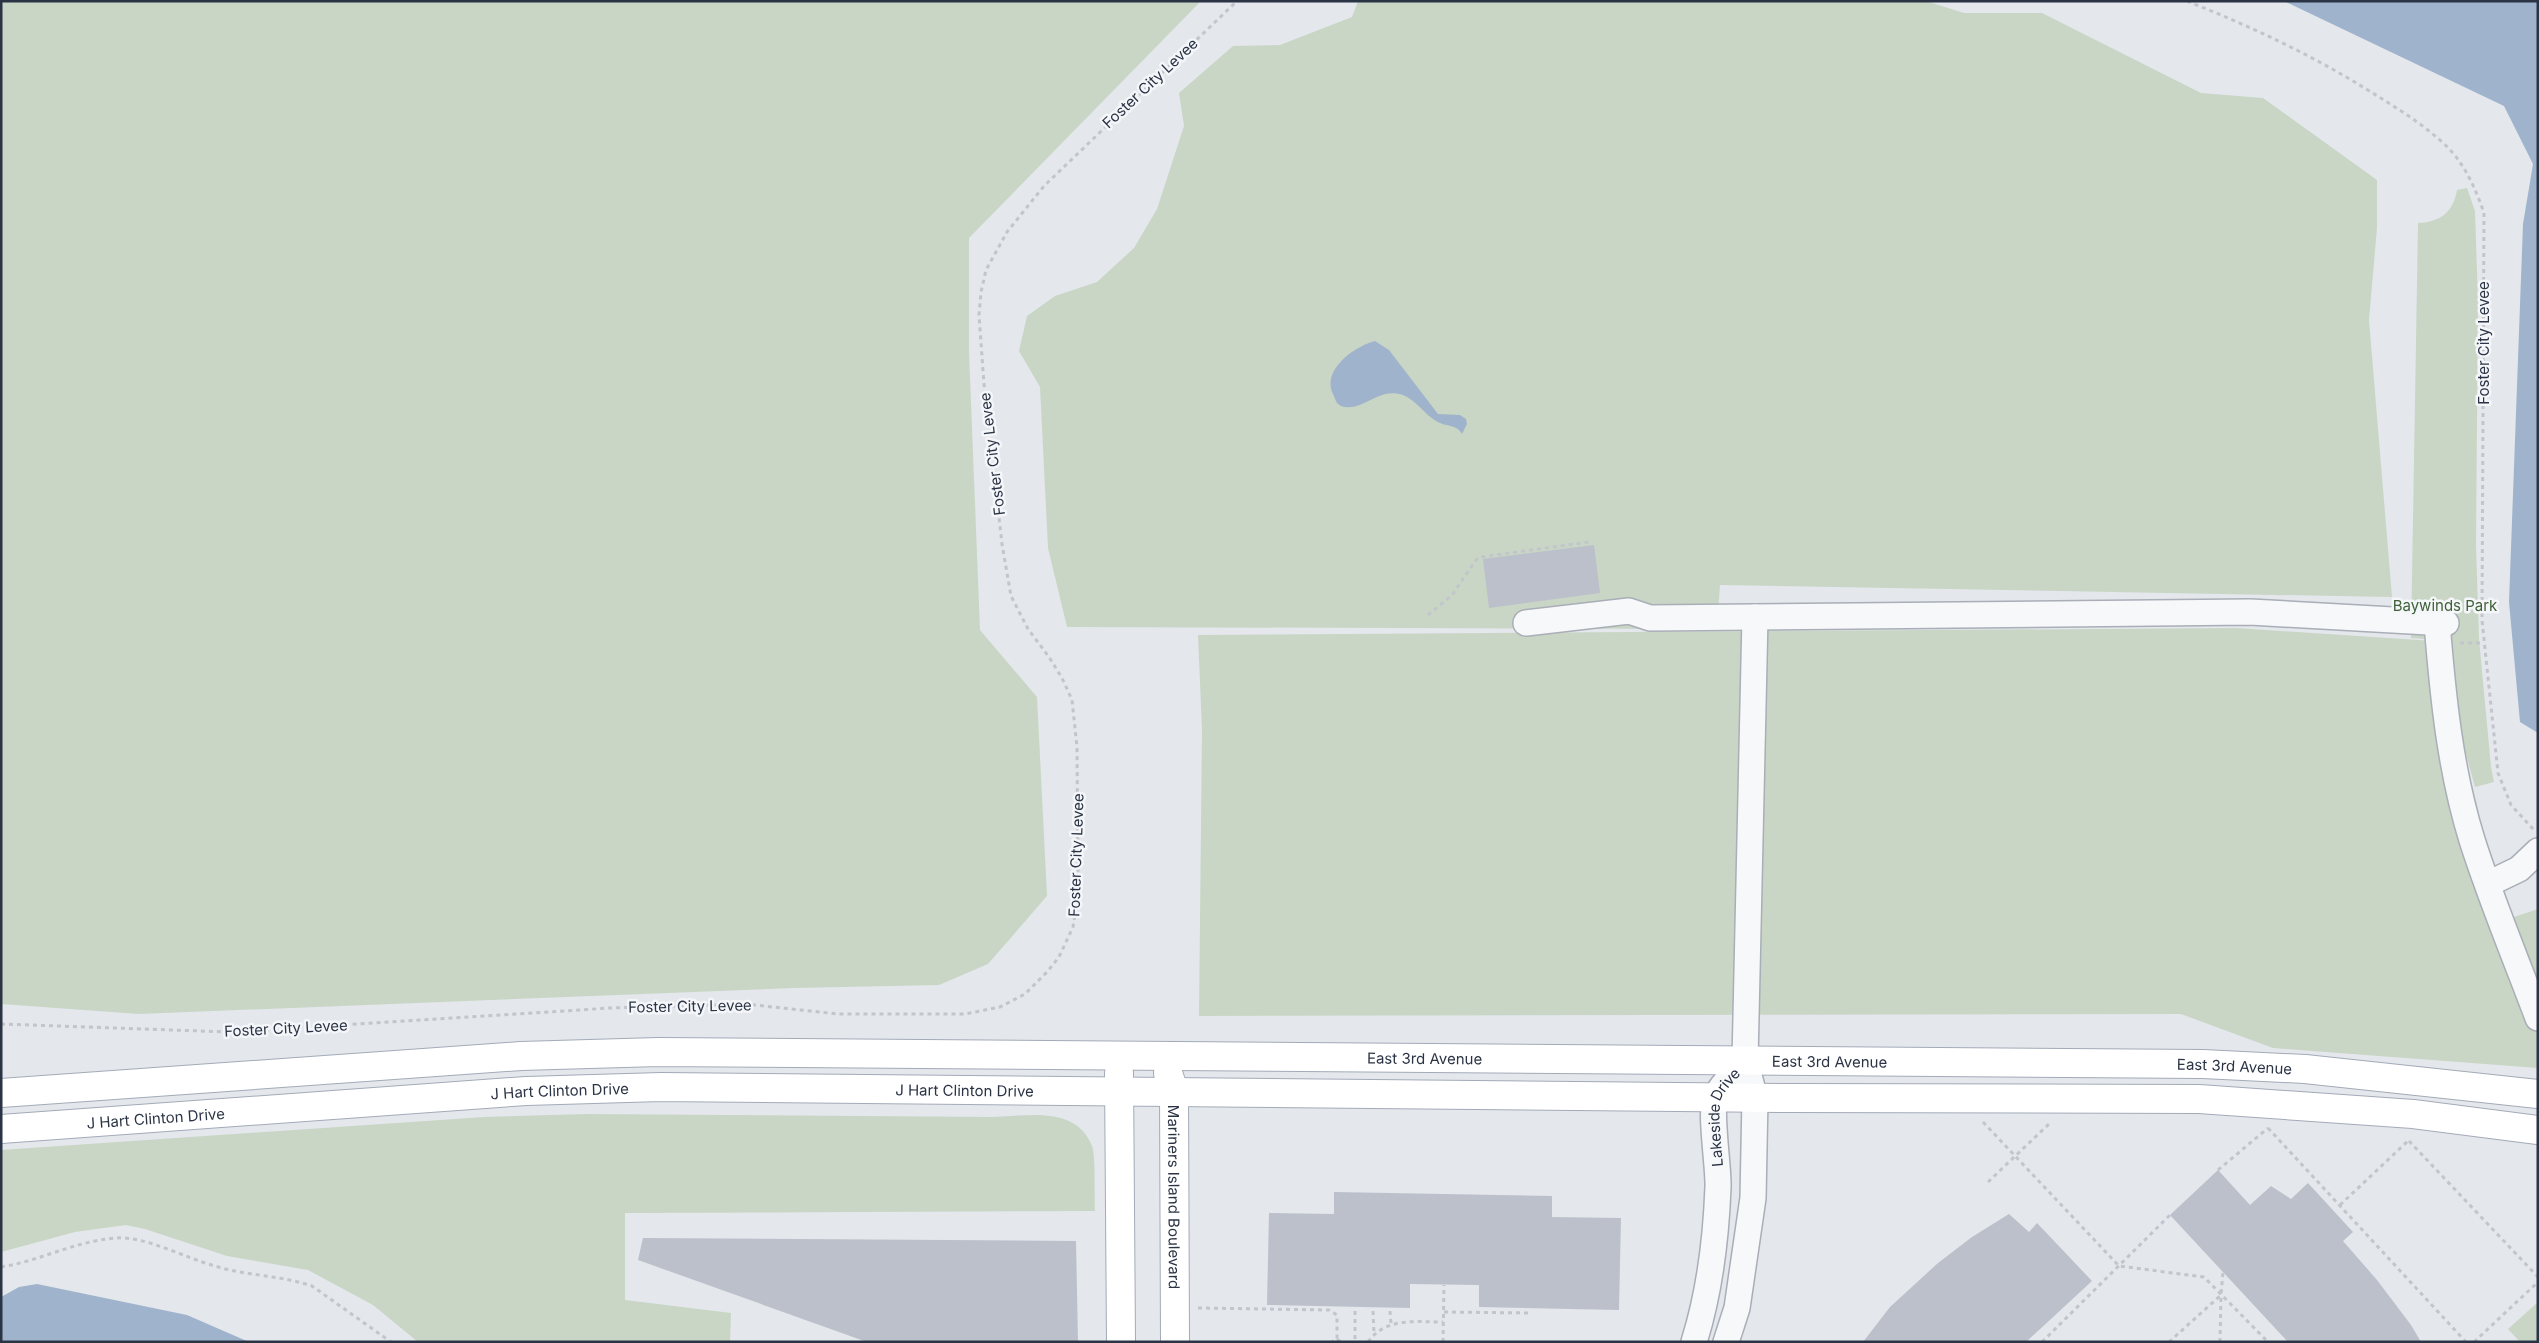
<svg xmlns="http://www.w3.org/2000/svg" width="2539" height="1343" font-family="Inter,sans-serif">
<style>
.green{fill:#c9d6c5}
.water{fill:#9fb4cc}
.building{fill:#bbc0ca}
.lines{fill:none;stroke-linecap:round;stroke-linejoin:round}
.minor-casing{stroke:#a9aeb7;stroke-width:28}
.major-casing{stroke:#a3abb8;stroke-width:30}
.path{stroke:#c2c5cb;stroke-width:3;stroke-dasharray:4 4;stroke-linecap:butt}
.minor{stroke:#f7f8fa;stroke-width:25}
.major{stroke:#fff;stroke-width:28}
.labels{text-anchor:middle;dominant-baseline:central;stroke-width:5;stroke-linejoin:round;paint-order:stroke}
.street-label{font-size:15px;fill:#2b3445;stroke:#f4f6f9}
.park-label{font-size:15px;fill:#3f6138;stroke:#f4f6f9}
</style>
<rect width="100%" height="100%" fill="#e4e7ec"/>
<!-- green -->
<path class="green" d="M1,1H1201L969,238V352L980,630L1037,697L1047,896L988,964L939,985L794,988L139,1014L1,1004Z
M1358,1H1926L1964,13H2042L2201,93L2263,98L2377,180V228L2369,320L2392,597L1720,585L1717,629L1067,627L1048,548L1040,387L1019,351L1027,316L1055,296L1097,282L1134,248L1157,209L1184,126L1179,93L1233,46L1280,45L1352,17Z
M2467,188L2475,211L2478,302L2476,545L2479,639L2491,767L2494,782L2475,787L2457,721L2450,641L2411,638L2418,223C2441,222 2453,212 2457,190Z
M2236,628L2449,642L2456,720L2505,920L2538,909V1068L2273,1048L2181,1014L1199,1016L1202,730L1198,635Z
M586,1114L993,1117C1027,1116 1076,1105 1092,1146C1096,1157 1094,1197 1095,1211L625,1213V1300L731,1313L730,1342H418L373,1305L308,1270L227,1256L145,1229L126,1225L75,1232L1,1252V1150L484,1117Z
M2538,1302V1342H2520L2508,1329Z"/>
<!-- water -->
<path class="water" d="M2284,1H2538V733L2520,722L2509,602L2523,224L2533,164L2504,106Z
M1375,341L1389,350L1438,414L1460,415L1466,419L1467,424L1462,434C1457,424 1445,427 1436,421C1423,413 1417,401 1403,395C1378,386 1363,413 1341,406C1336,404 1335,398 1333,394C1321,370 1355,346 1375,341Z
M37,1284L187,1315L249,1342H1V1297L19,1287Z"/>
<!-- building -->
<path class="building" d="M1594,545L1600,593L1489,608L1483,559Z
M2218,1170L2250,1205L2271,1186L2291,1199L2308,1183L2353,1232L2343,1241L2377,1280L2411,1325L2421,1342H2288L2170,1215Z
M1334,1192L1552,1196V1217L1621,1218L1619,1310L1479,1307V1285L1410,1284V1308L1267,1305L1269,1213L1334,1214Z
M2009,1214L2029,1232L2037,1223L2092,1281L2026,1342H1863L1890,1307L1938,1263L1972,1237Z
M643,1238L1076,1241L1078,1342H867L638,1260Z"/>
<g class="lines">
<defs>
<g id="minor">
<path d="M1526,623L1629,611L1650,618L2250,612L2446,623"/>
<path d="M2437,623C2443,697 2450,769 2472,840C2491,900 2516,959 2538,1018"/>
<path d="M2488,884L2519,869L2538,851"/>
<path id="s1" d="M1694,1342C1710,1291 1716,1240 1718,1187C1719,1169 1709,1109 1716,1096C1722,1083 1736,1072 1745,1061"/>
<path d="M1726,1342L1737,1308L1753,1198L1755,1098L1745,1061L1755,617"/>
</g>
<g id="major">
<path d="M1119,1073L1121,1342"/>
<path id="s2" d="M1168,1073L1174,1091L1175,1342"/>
<path id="s3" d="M1,1093L521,1056L658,1052L2203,1064L2305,1069L2538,1094"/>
<path id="s4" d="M1,1129L526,1091L661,1087L1788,1098L2199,1099L2413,1114L2538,1130"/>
</g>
</defs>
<!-- minor casing -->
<use href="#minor" class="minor-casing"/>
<!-- major casing -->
<use href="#major" class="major-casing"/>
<!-- path -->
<path class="path" d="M2187,1C2252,27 2312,55 2371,92C2395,107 2420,122 2442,142C2463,160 2475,187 2484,213L2482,620L2498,773L2511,805L2534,830
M1428,615L1452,595L1476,560L1481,557L1589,542
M2460,643H2484
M1,1024L229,1032L610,1008L745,1004L838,1014H965L1000,1007L1025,994L1047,972L1059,957L1073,927L1077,902L1078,876L1077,747L1072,700L1062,678L1049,657L1028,629L1011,596L1002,544L984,384L979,315L981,292L986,270L1007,232L1044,186L1237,1
M1983,1122L2119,1266L2204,1277L2268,1342
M2268,1128L2466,1342
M2409,1141L2538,1277
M2218,1170L2268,1128
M1988,1182L2051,1122
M2340,1205L2409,1140
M1,1267C40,1261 75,1241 116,1238C146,1236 185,1258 215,1266C246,1276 280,1275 312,1286L391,1342
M1198,1308L1329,1310L1337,1315V1339L1332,1342
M1355,1311V1342
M1373,1311L1374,1334
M1390,1311L1391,1324
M1444,1312L1531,1313
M1337,1339L1341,1342
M1368,1342C1386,1317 1415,1322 1443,1322
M1443,1342L1444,1285
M2042,1342L2170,1215
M2169,1342L2221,1295L2223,1272
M2220,1342L2221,1296
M2474,1342L2538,1282"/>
<!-- minor -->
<use href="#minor" class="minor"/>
<!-- major -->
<use href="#major" class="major"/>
</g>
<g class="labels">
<!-- street labels -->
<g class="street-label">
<text transform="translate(1150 83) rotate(-43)">Foster City Levee</text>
<text transform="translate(2483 343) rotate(-90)">Foster City Levee</text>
<text transform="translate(992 454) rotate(-97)">Foster City Levee</text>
<text transform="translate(1076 855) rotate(-88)">Foster City Levee</text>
<text transform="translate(690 1006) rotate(-1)">Foster City Levee</text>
<text transform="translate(286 1028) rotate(-3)">Foster City Levee</text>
<text stroke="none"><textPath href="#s3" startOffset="1425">East 3rd Avenue</textPath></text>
<text stroke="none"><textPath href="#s3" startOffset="1830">East 3rd Avenue</textPath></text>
<text stroke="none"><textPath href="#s3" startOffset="2235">East 3rd Avenue</textPath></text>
<text stroke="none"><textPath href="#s4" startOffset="560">J Hart Clinton Drive</textPath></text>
<text stroke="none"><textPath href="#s4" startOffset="965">J Hart Clinton Drive</textPath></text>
<text stroke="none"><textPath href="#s4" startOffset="155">J Hart Clinton Drive</textPath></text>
<text stroke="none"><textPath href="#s1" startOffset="230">Lakeside Drive</textPath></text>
<text stroke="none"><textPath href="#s2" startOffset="125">Mariners Island Boulevard</textPath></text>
</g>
<!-- park labels -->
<g class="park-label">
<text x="2445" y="605">Baywinds Park</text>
</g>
</g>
<!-- border -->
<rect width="2539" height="1343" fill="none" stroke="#2b3445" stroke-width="5"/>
</svg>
